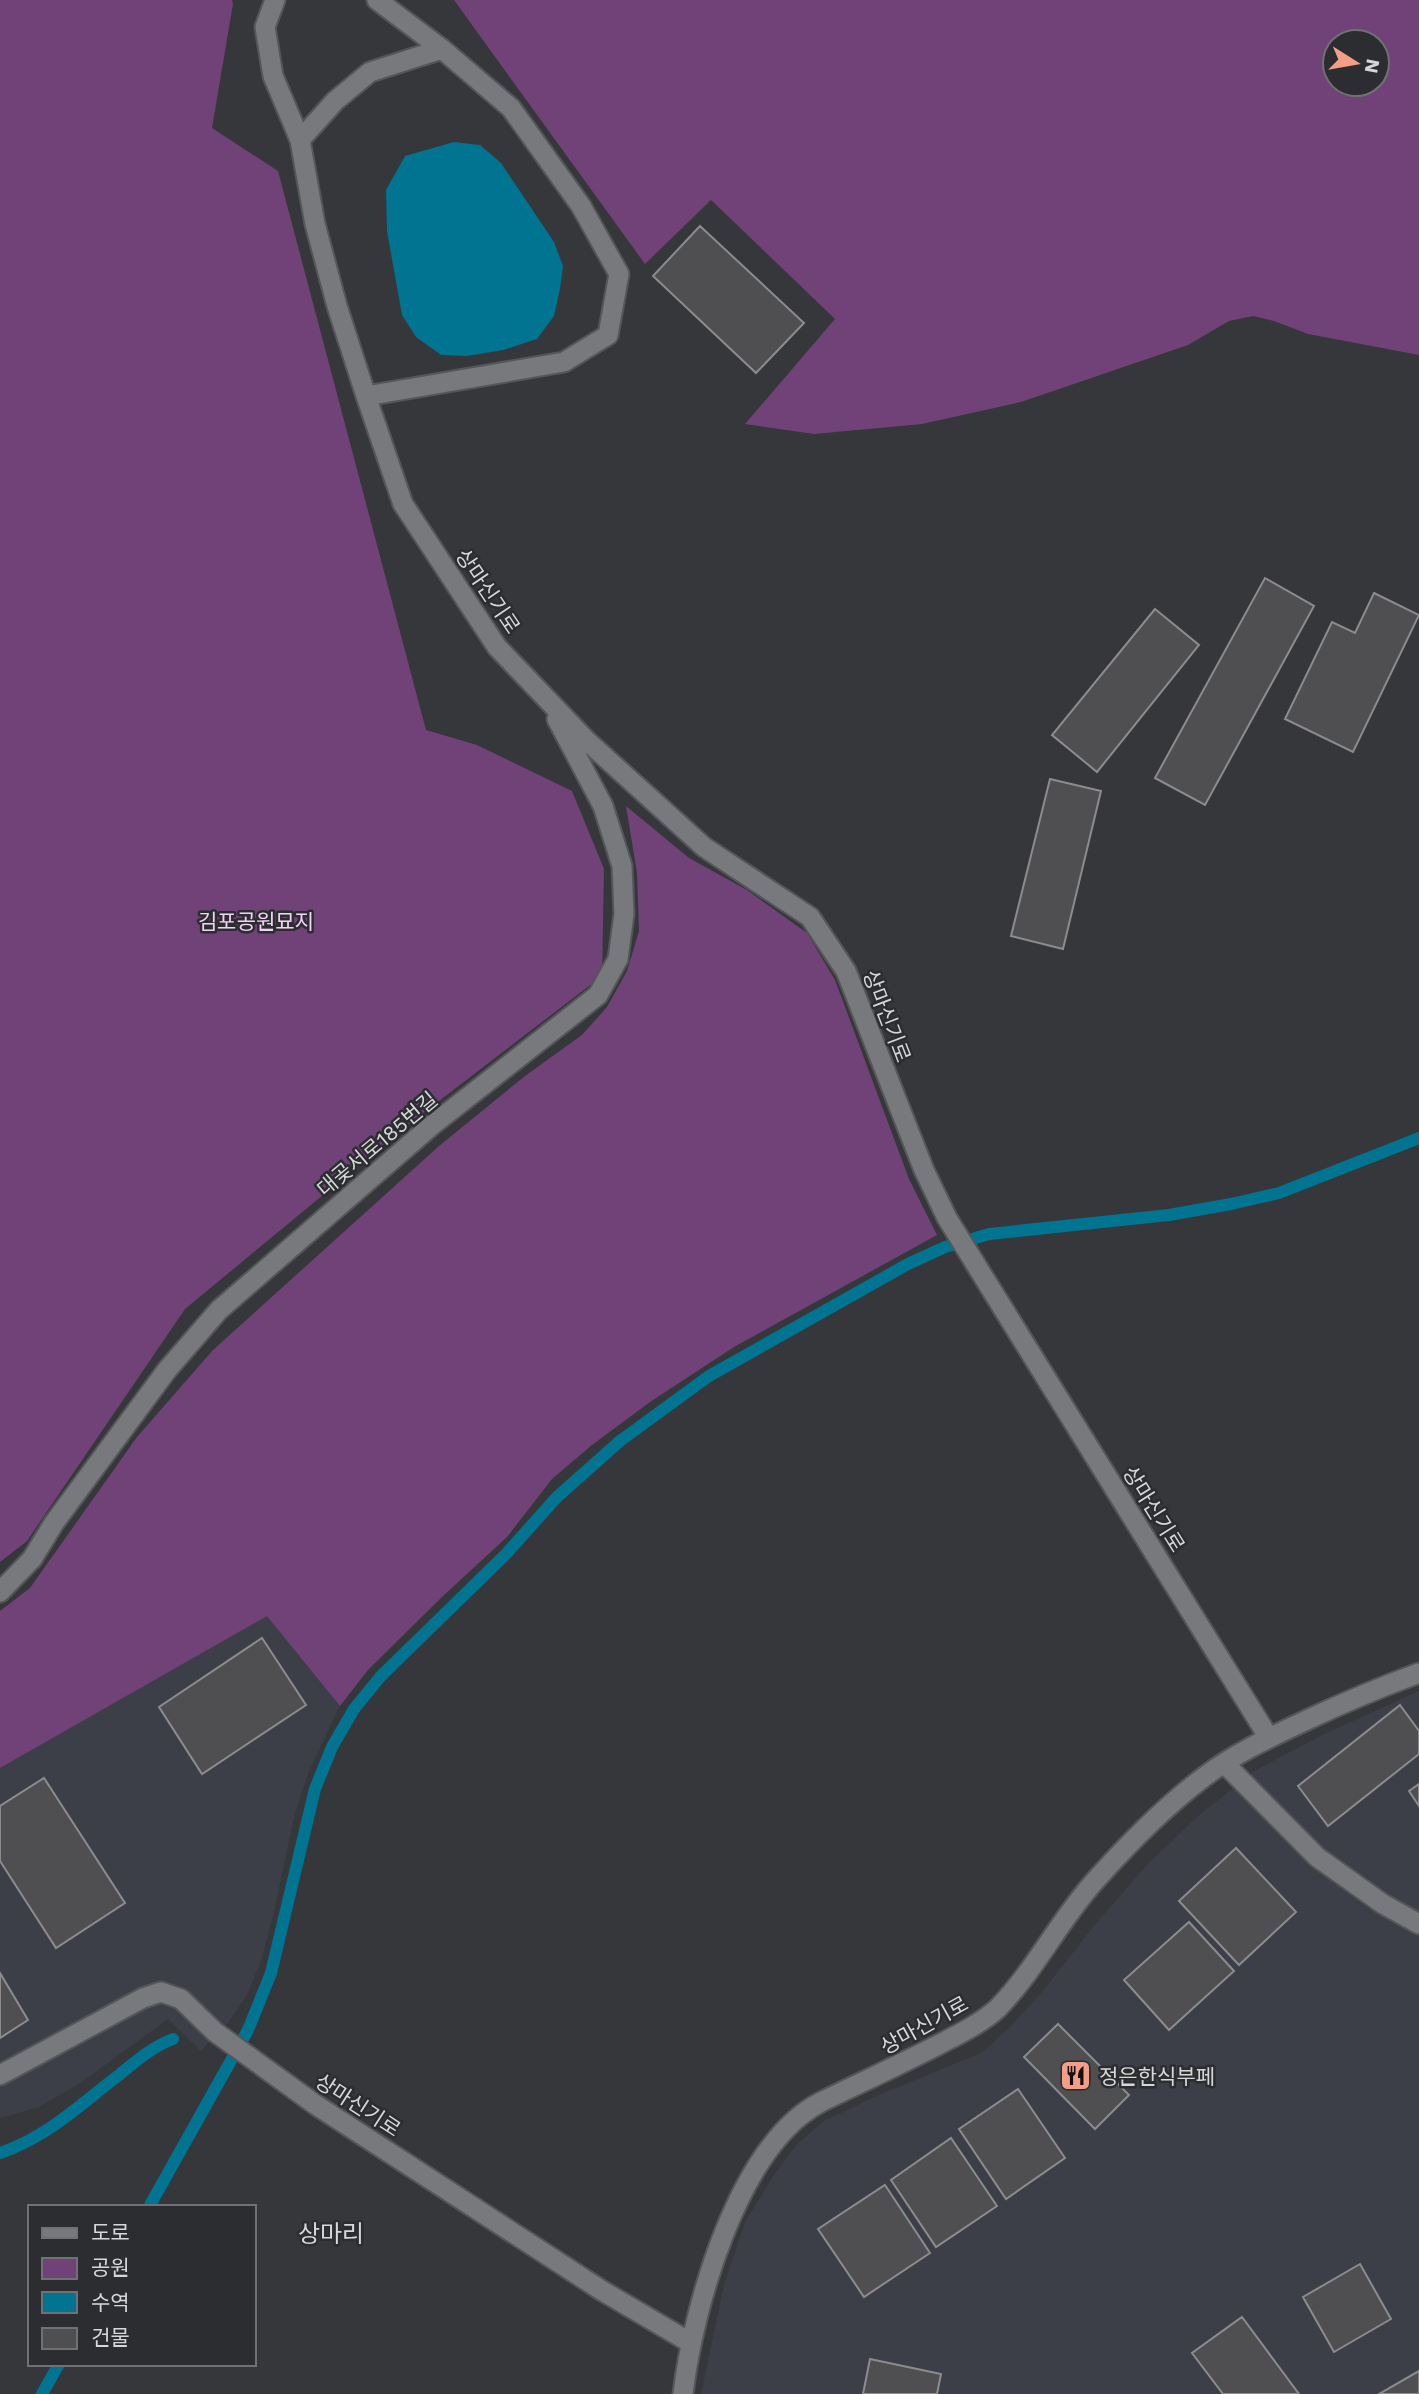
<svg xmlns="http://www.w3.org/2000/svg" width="1419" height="2394" font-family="'Work Sans','Noto Sans KR',sans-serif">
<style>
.built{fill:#3d3f48}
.green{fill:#704277;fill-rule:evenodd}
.water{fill:#017492}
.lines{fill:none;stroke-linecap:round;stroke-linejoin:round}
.stream{stroke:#017492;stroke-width:12}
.building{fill:#4f4f52;stroke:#8c8c8f;stroke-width:2}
.service-casing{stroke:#545658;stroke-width:23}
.minor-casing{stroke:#545658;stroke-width:23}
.service{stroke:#78797c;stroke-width:19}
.minor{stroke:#78797c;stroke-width:19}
.labels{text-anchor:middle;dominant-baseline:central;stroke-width:5;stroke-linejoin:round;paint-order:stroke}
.street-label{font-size:21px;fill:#d6d7d8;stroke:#2c2d30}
.park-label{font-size:21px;fill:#f2d1f6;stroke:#2c2d30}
.poi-label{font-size:21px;fill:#d6d7d8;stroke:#2c2d30;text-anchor:start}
.quarter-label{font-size:24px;fill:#d6d7d8;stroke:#2c2d30}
</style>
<rect width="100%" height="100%" fill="#36373a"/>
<!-- built -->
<path class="built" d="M268,1615L340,1706L309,1771L295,1813L274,1912L261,1961L247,1995L228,2023L201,2051L168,2019L79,2084L39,2107L0,2118V1768Z
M1419,1691V2394H701L724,2285L745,2222L774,2175L797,2144L824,2121L874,2097L981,2053L1006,2031L1041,1993L1098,1921L1148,1864L1198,1816L1256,1770L1322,1735Z"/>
<!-- green -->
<path class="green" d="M0,0H232L233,4L212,128L278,171L426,730L477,745L572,791L604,869L602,976L409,1124L185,1309L27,1541L0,1562Z
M454,0H1419V355L1308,334L1274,321L1253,316L1229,321L1188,345L1021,402L922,424L814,434L745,424L835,319L711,200L645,264ZM1377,42V84H1335V42Z
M626,806L689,858L747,890L807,933L835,980L909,1179L937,1235L734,1347L650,1402L592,1445L552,1479L507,1537L443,1596L368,1670L340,1706L267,1616L0,1768V1611L30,1588L137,1437L213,1350L439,1146L525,1076L582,1035L607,1007L627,971L639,931L637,873Z"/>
<!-- water -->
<path class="water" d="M454,142L480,145L501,163L554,242L563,266L560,289L554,316L537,339L503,350L467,356L441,355L416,337L402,315L387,231L386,190L405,156Z"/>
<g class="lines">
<!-- stream -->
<path class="stream" d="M0,2153C46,2138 81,2104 119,2075C136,2061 152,2047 173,2039
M149,2207L248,2030L271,1973L315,1789L332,1747L354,1709L381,1676L506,1554L557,1497L620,1441L709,1376L908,1264L945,1247L989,1234L1169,1215L1231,1204L1279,1193L1419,1138
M42,2394L59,2364"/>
</g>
<!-- building -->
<path class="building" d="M700,226L804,323L756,373L653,276Z
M1265,578L1314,606L1205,805L1155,778Z
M1374,593L1419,615L1353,752L1285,719L1332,622L1355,633Z
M1155,609L1199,645L1097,772L1052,735Z
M1050,779L1101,791L1063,949L1011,936Z
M262,1638L306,1705L202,1774L159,1707Z
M1400,1705L1419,1731V1754L1328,1826L1298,1786Z
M44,1778L125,1903L56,1948L0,1861V1806Z
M1419,1784V1806L1409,1791Z
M1236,1848L1296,1912L1239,1965L1179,1901Z
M1189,1922L1234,1971L1169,2030L1124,1980Z
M0,1973L28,2020L0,2038Z
M1058,2024L1129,2095L1095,2129L1024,2057Z
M1018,2089L1065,2158L1006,2199L959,2129Z
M951,2138L997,2206L936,2247L891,2180Z
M885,2185L930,2253L864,2297L818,2229Z
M1360,2264L1391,2319L1334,2352L1303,2297Z
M1242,2317L1299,2394H1223L1192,2353Z
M870,2359L941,2374L937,2394H863Z
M1419,2371V2394H1379Z"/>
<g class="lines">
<defs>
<path id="service" d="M275,0L265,27L273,76L300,140
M377,0L442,49
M366,396L337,306L315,224L300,140L335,101L370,72L442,49L511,108L581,206L619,274L608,335L564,362L366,396L403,504L497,647L586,740L704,847L810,917L846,971L924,1170L947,1218L1269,1738
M0,1592L32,1559L54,1523L167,1370L219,1310L431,1126L598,995L618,959L624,914L622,866L603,806L557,719
M0,2075L143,1998L161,1992L181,1999L215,2032L316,2105L601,2290L691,2343"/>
<path id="minor" d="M1225,1764L1317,1857L1383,1904L1419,1924
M683,2394C693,2308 738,2145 821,2102C860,2083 899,2065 938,2045C957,2035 982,2023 998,2008C1035,1970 1059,1921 1094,1882C1127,1845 1164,1807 1204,1777C1235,1753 1273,1736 1309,1719C1345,1702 1381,1687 1419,1673"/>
</defs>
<!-- service casing -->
<use href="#service" class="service-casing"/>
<!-- minor casing -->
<use href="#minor" class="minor-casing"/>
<!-- service -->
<use href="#service" class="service"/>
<!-- minor -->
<use href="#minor" class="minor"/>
</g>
<!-- icons -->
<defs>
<symbol id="restaurant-square" viewBox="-11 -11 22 22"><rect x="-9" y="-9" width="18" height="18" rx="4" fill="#f49e88" stroke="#2c2d30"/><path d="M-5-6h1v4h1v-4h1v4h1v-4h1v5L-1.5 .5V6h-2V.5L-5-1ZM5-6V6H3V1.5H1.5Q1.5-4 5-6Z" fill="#111"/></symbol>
</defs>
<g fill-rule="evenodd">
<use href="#restaurant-square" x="1058" y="2058" width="35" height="35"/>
</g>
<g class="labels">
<!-- street labels -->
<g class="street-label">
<text transform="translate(488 591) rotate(56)">상마신기로</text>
<text transform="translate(887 1016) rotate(69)">상마신기로</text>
<text transform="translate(377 1144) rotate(-40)">대곶서로185번길</text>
<text transform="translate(1154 1509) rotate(58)">상마신기로</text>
<text transform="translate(924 2025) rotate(-29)">상마신기로</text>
<text transform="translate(358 2105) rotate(33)">상마신기로</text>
</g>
<!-- park labels -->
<g class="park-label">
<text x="256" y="921">김포공원묘지</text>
</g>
<!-- poi labels -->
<g class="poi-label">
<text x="1099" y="2076">정은한식부페</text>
</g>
<!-- quarter labels -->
<g class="quarter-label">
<text x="331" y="2234">상마리</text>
</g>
</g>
<!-- legend -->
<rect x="28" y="2205" width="228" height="161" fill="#2c2d30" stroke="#707173" stroke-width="2"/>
<rect x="42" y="2228" width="35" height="10" fill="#78797c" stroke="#707173" stroke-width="2"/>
<text x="91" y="2240" font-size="21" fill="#d6d7d8">도로</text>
<rect x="42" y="2258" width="35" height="21" fill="#704277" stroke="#707173" stroke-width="2"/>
<text x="91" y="2275" font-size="21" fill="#d6d7d8">공원</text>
<rect x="42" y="2292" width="35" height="21" fill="#017492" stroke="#707173" stroke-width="2"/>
<text x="91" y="2310" font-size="21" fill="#d6d7d8">수역</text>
<rect x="42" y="2328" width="35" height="21" fill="#4f4f52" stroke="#707173" stroke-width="2"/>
<text x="91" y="2345" font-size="21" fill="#d6d7d8">건물</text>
<!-- north arrow -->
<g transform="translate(1356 63) rotate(101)"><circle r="33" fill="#2c2d30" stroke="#707173" stroke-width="2"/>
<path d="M0-5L12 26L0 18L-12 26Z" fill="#f49e88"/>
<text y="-10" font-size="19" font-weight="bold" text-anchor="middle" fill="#d6d7d8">N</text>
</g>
</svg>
